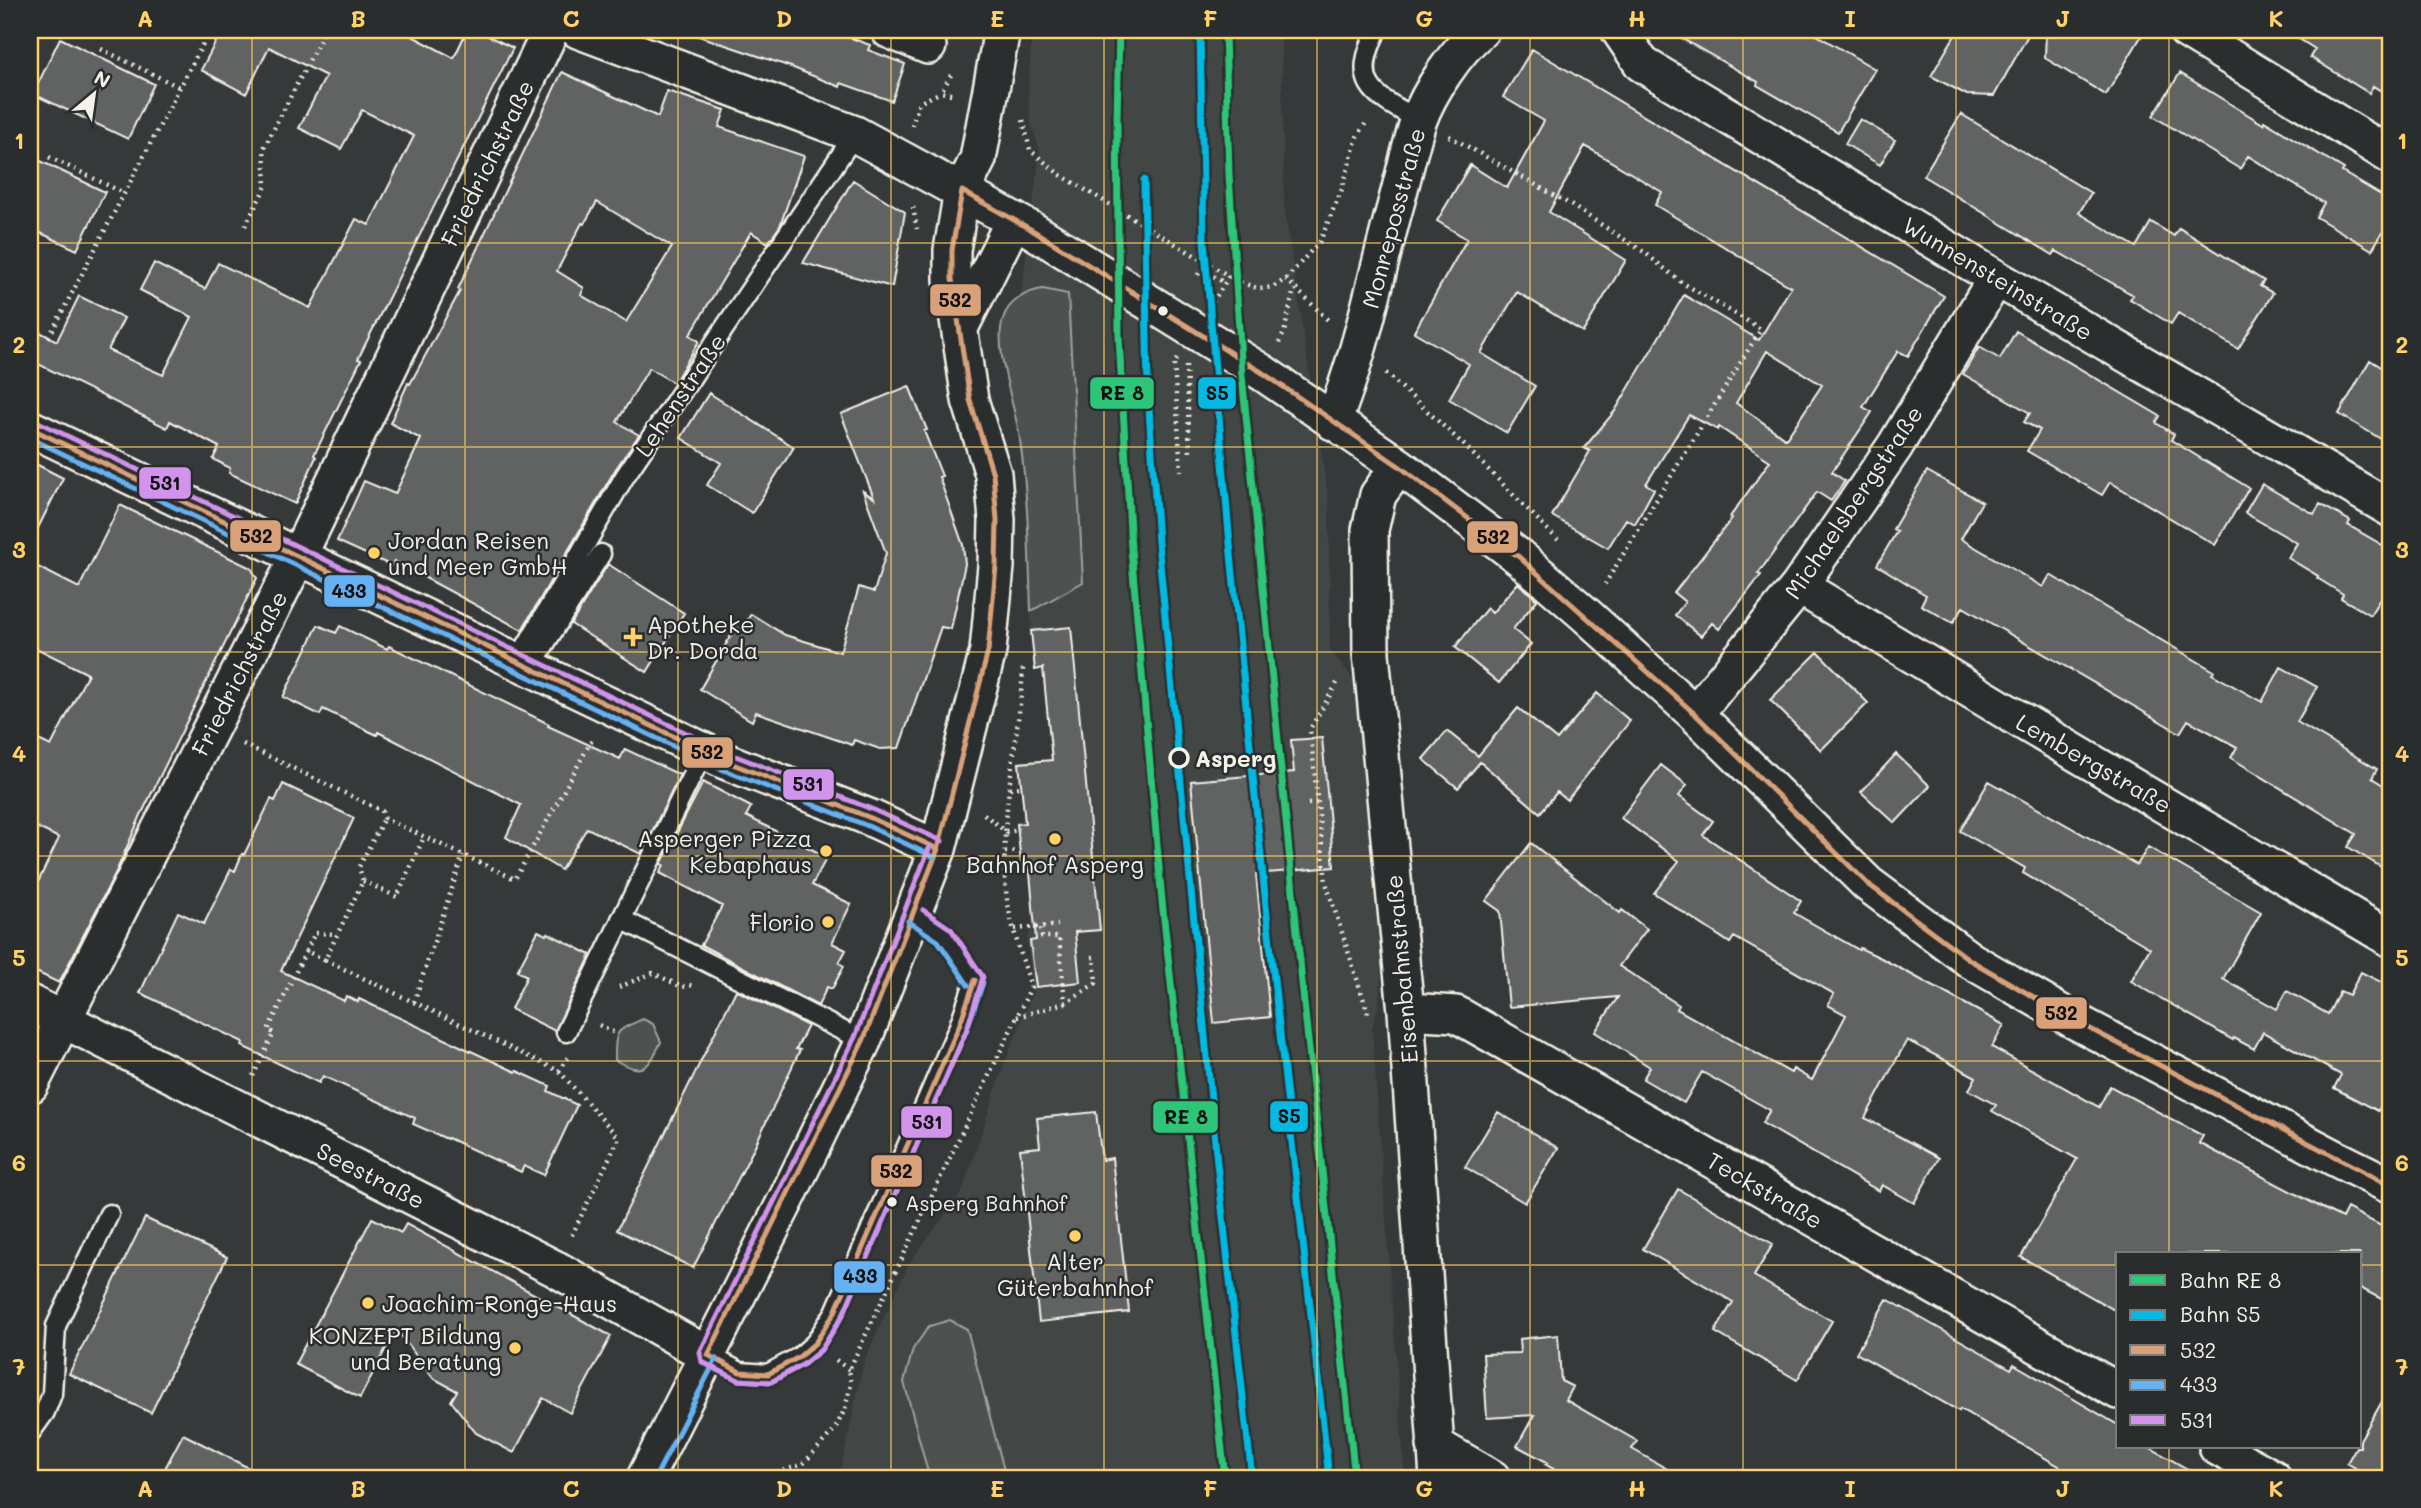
<svg xmlns="http://www.w3.org/2000/svg" width="2421" height="1508" font-family="Mali,sans-serif">
<style>
.built{fill:#434645}
.green{fill:#4e514f;stroke:#a1a19c;stroke-width:2}
.building{fill:#616362;stroke:#f4f1e8;stroke-width:2;fill-rule:evenodd}
.lines{fill:none;stroke-linecap:round;stroke-linejoin:round}
.service-casing{stroke:#f4f1e8;stroke-width:23}
.minor-casing{stroke:#f4f1e8;stroke-width:40}
.path{stroke:#f4f1e8;stroke-width:4.5;stroke-dasharray:2 5;stroke-linecap:butt}
.service{stroke:#2a2d2e;stroke-width:18}
.minor{stroke:#2a2d2e;stroke-width:35}
.bus-1-casing{stroke:#2a2d2e;stroke-width:10}
.bus-2-casing{stroke:#2a2d2e;stroke-width:10}
.bus-3-casing{stroke:#2a2d2e;stroke-width:10}
.bus-1{stroke:#d9a179;stroke-width:5}
.bus-2{stroke:#66b1f2;stroke-width:5}
.bus-3{stroke:#d193ec;stroke-width:5}
.rail-1-casing{stroke:#2a2d2e;stroke-width:12}
.rail-2-casing{stroke:#2a2d2e;stroke-width:12}
.rail-1{stroke:#2dc577;stroke-width:7}
.rail-2{stroke:#06b9e2;stroke-width:7}
.grid{fill:none;stroke:#ffd166;stroke-width:2;stroke-opacity:0.55}
.bus-dot{fill:#f4f1e8;stroke:#2a2d2e;stroke-width:2.5}
.poi-dot{fill:#ffd166;stroke:#2a2d2e;stroke-width:2.5}
.stop-dot{fill:#2a2d2e;stroke:#f4f1e8;stroke-width:3.5}
.labels{text-anchor:middle;dominant-baseline:central;stroke-width:5;stroke-linejoin:round;paint-order:stroke}
.bus-label{font-size:21px;fill:#f4f1e8;stroke:#2a2d2e;text-anchor:start}
.street-label{font-size:23px;fill:#f4f1e8;stroke:#2a2d2e}
.poi-label{font-size:23px;fill:#f4f1e8;stroke:#2a2d2e;text-anchor:start}
.stop-label{font-size:23px;font-weight:bold;fill:#f4f1e8;stroke:#2a2d2e;text-anchor:start}
.line-badge{stroke:#2a2d2e;stroke-width:2.5}
.pale-badge-label{font-size:19px;text-anchor:middle;font-weight:bold;fill:#111}
.neatline{fill:none;stroke:#ffd166;stroke-width:2.5}
.grid-label{font-size:23px;text-anchor:middle;font-weight:bold;fill:#ffd166}
</style>
<rect width="100%" height="100%" fill="#363939"/>
<filter id="ink" filterUnits="userSpaceOnUse"><feTurbulence type="fractalNoise" baseFrequency=".0143" numOctaves="2"/><feDisplacementMap in="SourceGraphic" scale="14" xChannelSelector="R" yChannelSelector="G"/><feConvolveMatrix kernelMatrix="1 2 1 2 8 2 1 2 1" color-interpolation-filters="sRGB"/></filter>
<g filter="url(#ink)">
<!-- built -->
<path class="built" d="M1032,30H1281L1284,205L1329,504L1330,650L1354,680L1381,973L1379,1002L1372,1029L1405,1478H836L840,1474L864,1361L910,1262L962,1192L1005,1062L1033,992L1027,938L1034,921L1028,865H1020L1016,822L1024,820L1017,762L1050,759L1042,671H1033L1027,497L1020,435L1009,395L1001,335L1003,317L1012,304L1021,296L1040,149L1031,124L1028,93Z"/>
<!-- green -->
<path class="green" d="M1043,289L1068,294L1083,582L1031,611C1029,553 1028,497 1020,440C1016,408 993,349 1003,319C1008,301 1027,291 1043,289Z
M643,1019L653,1024L661,1042C648,1069 643,1076 615,1060C615,1029 616,1031 643,1019Z
M950,1320L967,1329L1006,1478H931L927,1469L904,1382L913,1349L929,1326Z"/>
<!-- building -->
<path class="building" d="M222,30H401L454,58L467,30H476L513,48L358,359L361,360L314,455L316,457L295,504L229,473L230,468L213,459L219,447L170,421L167,428L30,360V327L57,341L79,296L124,318L108,350L163,375L192,317L140,290L154,263L205,289L218,263L310,308L356,219L369,225L414,136L362,110L341,149L299,128L326,76L269,47L246,94L201,70Z
M697,30H830L870,45L868,50L905,64L892,101L841,83L840,87L791,67L696,35Z
M1667,30H1808L1875,69L1838,132L1757,85L1758,82Z
M1958,30H2031L1994,96L1967,95L1931,76Z
M2046,30H2145L2106,95L2045,58Z
M2285,30H2391V97L2373,86L2369,93L2310,57L2315,49Z
M60,38L154,84L128,139L33,94Z
M1532,49L1944,296L1908,356L1898,351L1863,407L1872,412L1832,472L1845,481L1831,501L1817,492L1758,574L1761,575L1719,629L1712,623L1701,636L1675,615L1685,602L1674,593L1732,518L1730,517L1770,461L1719,427L1718,430L1689,415L1646,484L1654,489L1635,524L1626,519L1608,548L1552,516L1590,451L1584,448L1615,411L1684,295L1759,340L1791,287L1655,205L1662,192L1585,146L1549,212L1626,260L1583,332L1517,292L1481,353L1535,386L1507,433L1449,399L1469,364L1414,332L1467,239L1437,221L1470,165L1507,188L1544,121L1503,97ZM1767,351L1822,385L1786,439L1736,403Z
M562,72L658,117L667,91L725,110L719,127L804,156L780,226L768,243L751,232L690,335L699,341L674,383L649,368L617,422L639,435L615,470L522,630L394,561L392,566L337,541L364,481L395,494L421,439L390,423L408,383L410,384L460,291L458,289ZM597,202L672,247L626,322L581,295L584,288L557,271L582,223L584,224Z
M2180,73L2263,124L2264,121L2344,169L2342,172L2391,201V218L2372,250L2316,217L2324,203L2248,156L2240,169L2153,116Z
M1961,114L2091,193L2079,213L2136,247L2151,222L2174,236L2179,228L2264,281L2260,286L2273,293L2238,349L2178,313L2171,324L2130,299L2133,295L2056,251L2053,255L1923,176Z
M1860,119L1895,140L1880,165L1845,144Z
M30,156L105,192L77,250L30,228Z
M853,180L905,212L892,287L803,263Z
M2016,331L2160,416L2156,423L2174,434L2171,440L2249,488L2215,545L2110,482L2102,495L2027,451L2040,430L2024,422L2030,413L1963,374L1979,347L2000,359Z
M2370,360L2391,373V445L2339,414Z
M909,386L927,430L924,431L942,476L939,477L963,545L965,564L951,629L941,627L899,748L880,749L854,740L852,745L756,712L752,721L700,689L736,627L741,630L751,614L785,635L840,652L859,587L874,592L886,553L863,491L874,498L841,414Z
M709,393L794,447L752,513L707,485L721,463L681,438Z
M30,461L63,478L30,544Z
M1927,471L1982,502L1961,539L2043,587L2050,575L2214,671L2212,674L2262,702L2281,667L2317,687L2297,722L2377,769L2372,778L2391,790V873L2348,847L2356,834L2231,758L2237,747L2188,720L2180,733L1963,607L1953,623L1921,605L1926,595L1877,565L1897,531L1893,529Z
M2262,484L2314,514L2320,504L2350,521L2348,525L2391,550V605L2380,599L2370,615L2341,598L2343,594L2317,578L2318,576L2288,558L2297,543L2245,513Z
M120,505L251,568L257,578L141,815L117,870L59,983L30,969V899L59,838L30,824V736L51,746L88,674L30,645V563L79,588Z
M608,564L684,613L647,672L571,624Z
M1518,583L1537,600L1513,629L1531,644L1499,683L1455,647L1487,608L1492,613Z
M318,625L336,633L340,626L387,649L389,646L549,724L548,726L620,759L625,749L680,775L641,854L587,828L561,870L506,837L521,805L378,732L377,735L323,709L320,715L283,697Z
M1071,627L1100,930L1075,932L1080,982L1036,987L1030,941L1036,940L1029,862L1021,863L1017,824L1025,823L1019,763L1052,760L1043,668L1035,670L1031,631Z
M1818,652L1868,703L1821,750L1770,700Z
M1597,693L1630,721L1567,800L1557,792L1540,813L1480,762L1458,788L1423,759L1447,731L1478,756L1518,708L1557,740Z
M1322,738L1334,867L1256,874L1270,1017L1214,1023L1191,781L1294,772L1291,740Z
M1896,754L1930,786L1895,823L1861,792Z
M1661,765L1687,785L1679,796L1713,821L1703,835L1801,901L1794,913L1859,950L1860,948L1881,958L2004,1025L1992,1047L2099,1107L2110,1086L2203,1136L2199,1143L2330,1212L2342,1218L2347,1208L2391,1231V1304L2360,1288V1254H2118V1312L2021,1257L2077,1159L1992,1111L1996,1105L1969,1090L1976,1077L1907,1040L1865,1118L1939,1158L1914,1203L1882,1185L1879,1191L1762,1123L1770,1110L1702,1072L1684,1103L1643,1079L1650,1067L1595,1032L1618,997L1509,1007L1500,911L1486,901L1531,843L1620,913L1622,910L1647,929L1619,966L1679,1005L1677,1009L1791,1073L1793,1069L1812,1080L1846,1015L1828,1005L1834,994L1734,937L1730,943L1654,893L1679,861L1621,818Z
M1989,781L2137,865L2148,847L2261,912L2223,979L2277,1009L2287,991L2328,1014L2340,991L2349,995L2361,972L2391,987V1087L2378,1111L2334,1088L2341,1075L2263,1032L2254,1049L2234,1038L2233,1040L2131,981L2150,948L2023,873L2025,868L1960,831Z
M703,782L751,807L746,816L827,857L812,885L851,904L832,943L846,950L839,963L844,966L832,989L827,987L818,1006L701,945L722,906L660,873L664,865L661,864Z
M283,784L354,818L281,971L344,1001L346,996L358,1002L359,999L516,1072L517,1071L550,1086L548,1091L577,1105L544,1175L524,1166L521,1172L448,1138L447,1139L413,1124L415,1118L323,1076L319,1083L242,1046L243,1042L140,993L178,912L204,924L231,869L235,871L242,854L244,855L271,799L275,801Z
M538,931L546,935L548,933L591,955L555,1031L511,1009L527,976L517,971Z
M736,990L808,1026L796,1049L800,1050L752,1152L693,1268L617,1230Z
M1096,1112L1102,1160L1112,1158L1129,1312L1039,1322L1020,1149L1040,1147L1037,1118Z
M1498,1112L1558,1148L1525,1203L1465,1167Z
M1678,1189L1773,1244L1754,1276L1832,1321L1797,1380L1715,1332L1733,1302L1643,1249Z
M145,1218L227,1257L151,1413L69,1374Z
M372,1218L401,1233L406,1224L611,1336L570,1413L543,1398L514,1453L476,1433L451,1401L457,1391L433,1378L396,1329L360,1398L295,1364Z
M1887,1299L2011,1369L2014,1364L2118,1425V1447H2149L2203,1478H2080L1960,1409L1959,1411L1856,1353Z
M1558,1335L1561,1381L1573,1387L1566,1400L1637,1441L1632,1449L1683,1478H1569L1545,1464L1547,1462L1517,1446L1534,1415L1487,1418L1483,1354L1520,1353L1519,1339Z
M2391,1386V1478H2372L2347,1463L2356,1447H2360V1440Z
M183,1434L268,1478H160Z"/>
<g class="lines">
<defs>
<path id="service" d="M1377,30C1350,85 1373,95 1419,120
M517,662L625,476L855,134
M530,668L601,554
M621,919L863,1041
M566,1032L704,751
M708,1355L740,1372L768,1374L799,1357L815,1343L835,1312L959,1026L975,980L944,935L913,914
M30,1433L45,1412L52,1394L56,1326L109,1214"/>
<path id="minor" d="M578,30L855,134L1032,230L1263,373L1399,466L1519,557L1586,615L1695,714L1868,884L1970,960L2075,1021L2335,1158L2391,1186
M889,30L928,46
M1619,30L1642,64L1996,278L2391,509
M2186,30L2391,156
M960,328L1014,220
M1333,422C1362,350 1376,274 1397,200C1404,174 1410,147 1418,122C1429,91 1457,50 1481,30
M30,428L725,761L871,818L938,849
M1399,466L1378,495L1370,530L1371,654L1406,1011L1438,1478
M1799,586L2027,724L2391,939
M1695,714L1799,586L1895,446L1996,278
M30,1003L556,1269L708,1355
M1406,1011L1456,1014L2118,1391
M30,1085L298,557L551,30
M1435,1445L1492,1478
M2217,1447L2273,1478
M645,1478L787,1198L863,1041L938,849L988,651L996,566L997,520L993,474L970,400L952,279V250L962,191L978,159L1002,30"/>
</defs>
<!-- service casing -->
<use href="#service" class="service-casing"/>
<!-- minor casing -->
<use href="#minor" class="minor-casing"/>
<!-- path -->
<path class="path" d="M101,49L179,87
M951,75L941,92L955,95
M1023,120L1030,150L1059,174L1239,282L1260,289L1273,287L1286,279L1320,241L1342,189L1357,137L1367,121
M912,126L919,103L941,92
M1449,136L1566,202L1644,252L1681,282L1761,329L1605,584
M49,157L124,193
M913,207L917,229
M245,226L266,186L264,148L325,30
M1198,275L1201,269L1225,283
M1286,279L1328,320
M1213,302L1229,276
M49,337L210,30
M1279,343L1284,333L1294,289
M1177,359L1174,364L1181,471
M1186,366L1190,453
M30,373L35,363
M1386,373L1463,444L1558,540
M1337,683L1310,729L1326,883L1368,1013
M243,744L382,811L384,818L515,879L593,738
M1010,788L1022,787
M1308,804L1318,803
M984,814L1006,832L1018,830
M1005,852L1020,851
M363,881L397,897L424,837
M1015,929L1058,925
M306,951L315,933L337,934
M325,960L559,1071L619,1138L570,1239
M619,987L653,973L682,987L692,985
M414,1002L463,855
M1065,1003L1096,983L1094,957L1088,958
M1017,1017L1065,1003L1059,937H1042L1041,927
M599,1025L617,1034
M559,1071L568,1057
M253,1076L274,1033L268,1030L306,951L325,960L363,881L359,867L384,818
M836,1360L849,1370
M777,1473L803,1464L835,1429L845,1409L851,1385L849,1370L1031,987C1023,959 1011,927 1007,899C997,822 1019,744 1023,668"/>
<!-- service -->
<use href="#service" class="service"/>
<!-- minor -->
<use href="#minor" class="minor"/>
<defs>
<path id="bus-1" d="M30,428L725,761L871,818L938,849
M708,1355L863,1041L938,849L988,651L996,566L997,520L993,474L970,400L952,279V250L962,191L1032,230L1263,373L1399,466L1519,557L1695,714L1868,884L1970,960L2075,1021L2391,1186
M708,1355L740,1372L768,1374L799,1357L815,1343L835,1312L959,1026L975,980"/>
<path id="bus-2" d="M30,438L721,769L868,826L934,857
M908,921L938,941L968,985
M704,1363L738,1380L771,1382L804,1364L821,1350L843,1315L967,1029L983,983
M655,1478L716,1359"/>
<path id="bus-3" d="M34,420L728,753L874,810L942,841
M923,910L951,929L983,977L967,1029L843,1315L821,1350L804,1364L771,1382L738,1380L702,1362L700,1352L855,1037L930,846"/>
</defs>
<!-- bus-1 casing -->
<use href="#bus-1" class="bus-1-casing"/>
<!-- bus-2 casing -->
<use href="#bus-2" class="bus-2-casing"/>
<!-- bus-3 casing -->
<use href="#bus-3" class="bus-3-casing"/>
<!-- bus-1 -->
<use href="#bus-1" class="bus-1"/>
<!-- bus-2 -->
<use href="#bus-2" class="bus-2"/>
<!-- bus-3 -->
<use href="#bus-3" class="bus-3"/>
<defs>
<path id="rail-1" d="M1119,30L1117,118L1119,337L1131,549L1162,901L1225,1478
M1225,30L1229,175L1242,375L1304,1003L1355,1478"/>
<path id="rail-2" d="M1200,30L1204,240L1229,534L1266,907L1329,1478
M1144,180L1148,394L1158,542L1217,1163L1252,1478"/>
</defs>
<!-- rail-1 casing -->
<use href="#rail-1" class="rail-1-casing"/>
<!-- rail-2 casing -->
<use href="#rail-2" class="rail-2-casing"/>
<!-- rail-1 -->
<use href="#rail-1" class="rail-1"/>
<!-- rail-2 -->
<use href="#rail-2" class="rail-2"/>
</g>
</g>
<!-- grid -->
<path class="grid" d="M252,30V1478M465,30V1478M678,30V1478M891,30V1478M1104,30V1478M1317,30V1478M1530,30V1478M1743,30V1478M1956,30V1478M2169,30V1254M30,243H2391M30,447H2391M30,652H2391M30,856H2391M30,1061H2391M30,1265H2118M2360,1265H2391M2169,1447V1478"/>
<!-- markers -->
<g class="bus-dot">
<circle cx="1163" cy="311" r="6"/>
<circle cx="892" cy="1202" r="6"/>
</g>
<g class="poi-dot">
<circle cx="374" cy="553" r="7"/>
<path d="M629.5 626.5h7v7h7v7h-7v7h-7v-7h-7v-7h7z"/>
<circle cx="1055" cy="839" r="7"/>
<circle cx="826" cy="851" r="7"/>
<circle cx="828" cy="922" r="7"/>
<circle cx="1075" cy="1236" r="7"/>
<circle cx="368" cy="1303" r="7"/>
<circle cx="515" cy="1348" r="7"/>
</g>
<circle class="stop-dot" cx="1179" cy="758" r="9"/>
<g class="labels">
<!-- bus labels -->
<g class="bus-label">
<text x="905" y="1202">Asperg Bahnhof</text>
</g>
<!-- street labels -->
<g class="street-label">
<text transform="translate(487 163) rotate(-64)">Friedrichstraße</text>
<text transform="translate(1393 218) rotate(-75)">Monreposstraße</text>
<text transform="translate(1998 278) rotate(31)">Wunnensteinstraße</text>
<text transform="translate(680 395) rotate(-56)">Lehenstraße</text>
<text transform="translate(1853 502) rotate(-56)">Michaelsbergstraße</text>
<text transform="translate(239 673) rotate(-63)">Friedrichstraße</text>
<text transform="translate(2094 763) rotate(30)">Lembergstraße</text>
<text transform="translate(1401 969) rotate(-95)">Eisenbahnstraße</text>
<text transform="translate(371 1175) rotate(27)">Seestraße</text>
<text transform="translate(1765 1190) rotate(30)">Teckstraße</text>
</g>
<!-- poi labels -->
<g class="poi-label">
<text x="388" y="540">Jordan Reisen<tspan x="388" dy="26">und Meer GmbH</tspan></text>
<text x="647" y="624">Apotheke<tspan x="647" dy="26">Dr. Dorda</tspan></text>
<text x="812" y="838" text-anchor="end">Asperger Pizza<tspan x="812" dy="26">Kebaphaus</tspan></text>
<text x="1055" y="864" text-anchor="middle">Bahnhof Asperg</text>
<text x="814" y="922" text-anchor="end">Florio</text>
<text x="1075" y="1261" text-anchor="middle">Alter<tspan x="1075" dy="26">Güterbahnhof</tspan></text>
<text x="382" y="1303">Joachim-Ronge-Haus</text>
<text x="501" y="1335" text-anchor="end">KONZEPT Bildung<tspan x="501" dy="26">und Beratung</tspan></text>
</g>
<!-- stop labels -->
<g class="stop-label">
<text x="1195" y="758">Asperg</text>
</g>
</g>
<g class="line-badge">
<rect x="929" y="283" width="53" height="34" rx="7" fill="#d9a179"/>
<rect x="1197" y="376" width="40" height="34" rx="7" fill="#06b9e2"/>
<rect x="1089" y="376" width="66" height="34" rx="7" fill="#2dc577"/>
<rect x="138" y="466" width="54" height="34" rx="7" fill="#d193ec"/>
<rect x="229" y="519" width="53" height="34" rx="7" fill="#d9a179"/>
<rect x="1466" y="520" width="53" height="34" rx="7" fill="#d9a179"/>
<rect x="323" y="574" width="53" height="34" rx="7" fill="#66b1f2"/>
<rect x="681" y="736" width="53" height="33" rx="7" fill="#d9a179"/>
<rect x="782" y="768" width="53" height="33" rx="7" fill="#d193ec"/>
<rect x="2035" y="996" width="53" height="34" rx="7" fill="#d9a179"/>
<rect x="1269" y="1100" width="40" height="33" rx="7" fill="#06b9e2"/>
<rect x="1152" y="1100" width="67" height="34" rx="7" fill="#2dc577"/>
<rect x="900" y="1105" width="53" height="34" rx="7" fill="#d193ec"/>
<rect x="870" y="1154" width="53" height="34" rx="7" fill="#d9a179"/>
<rect x="833" y="1260" width="53" height="34" rx="7" fill="#66b1f2"/>
</g>
<g class="pale-badge-label">
<text x="955" y="307">532</text>
<text x="1217" y="400">S5</text>
<text x="1122" y="400">RE 8</text>
<text x="165" y="490">531</text>
<text x="256" y="543">532</text>
<text x="1493" y="544">532</text>
<text x="349" y="598">433</text>
<text x="707" y="759">532</text>
<text x="808" y="791">531</text>
<text x="2061" y="1020">532</text>
<text x="1289" y="1123">S5</text>
<text x="1186" y="1124">RE 8</text>
<text x="927" y="1129">531</text>
<text x="896" y="1178">532</text>
<text x="860" y="1283">433</text>
</g>
<!-- margin -->
<rect width="2421" height="1508" fill="none" stroke="#2a2d2e" stroke-width="77"/>
<!-- legend -->
<rect x="2116" y="1252" width="245" height="196" fill="#2a2d2e" stroke="#7b7b78" stroke-width="2"/>
<rect x="2130" y="1275" width="35" height="10" fill="#2dc577" stroke="#7b7b78" stroke-width="2"/>
<text x="2180" y="1288" font-size="21" fill="#f4f1e8">Bahn RE 8</text>
<rect x="2130" y="1310" width="35" height="10" fill="#06b9e2" stroke="#7b7b78" stroke-width="2"/>
<text x="2180" y="1322" font-size="21" fill="#f4f1e8">Bahn S5</text>
<rect x="2130" y="1345" width="35" height="10" fill="#d9a179" stroke="#7b7b78" stroke-width="2"/>
<text x="2180" y="1358" font-size="21" fill="#f4f1e8">532</text>
<rect x="2130" y="1380" width="35" height="10" fill="#66b1f2" stroke="#7b7b78" stroke-width="2"/>
<text x="2180" y="1392" font-size="21" fill="#f4f1e8">433</text>
<rect x="2130" y="1415" width="35" height="10" fill="#d193ec" stroke="#7b7b78" stroke-width="2"/>
<text x="2180" y="1428" font-size="21" fill="#f4f1e8">531</text>
<!-- north arrow -->
<g transform="translate(94 94) rotate(29)" stroke="#2a2d2e" stroke-width="5" paint-order="stroke">
<path d="M0-5L12 26L0 18L-12 26Z" fill="#f4f1e8"/>
<text y="-10" font-size="19" font-weight="bold" text-anchor="middle" fill="#f4f1e8">N</text>
</g>
<rect x="38" y="38" width="2344" height="1432" class="neatline"/>
<g class="grid-label">
<text x="145" y="27">A</text>
<text x="358" y="27">B</text>
<text x="571" y="27">C</text>
<text x="784" y="27">D</text>
<text x="997" y="27">E</text>
<text x="1210" y="27">F</text>
<text x="1424" y="27">G</text>
<text x="1637" y="27">H</text>
<text x="1850" y="27">I</text>
<text x="2063" y="27">J</text>
<text x="2276" y="27">K</text>
<text x="19" y="149">1</text>
<text x="2402" y="149">1</text>
<text x="19" y="353">2</text>
<text x="2402" y="353">2</text>
<text x="19" y="558">3</text>
<text x="2402" y="558">3</text>
<text x="19" y="762">4</text>
<text x="2402" y="762">4</text>
<text x="19" y="966">5</text>
<text x="2402" y="966">5</text>
<text x="19" y="1171">6</text>
<text x="2402" y="1171">6</text>
<text x="19" y="1375">7</text>
<text x="2402" y="1375">7</text>
<text x="145" y="1497">A</text>
<text x="358" y="1497">B</text>
<text x="571" y="1497">C</text>
<text x="784" y="1497">D</text>
<text x="997" y="1497">E</text>
<text x="1210" y="1497">F</text>
<text x="1424" y="1497">G</text>
<text x="1637" y="1497">H</text>
<text x="1850" y="1497">I</text>
<text x="2063" y="1497">J</text>
<text x="2276" y="1497">K</text>
</g>
</svg>
